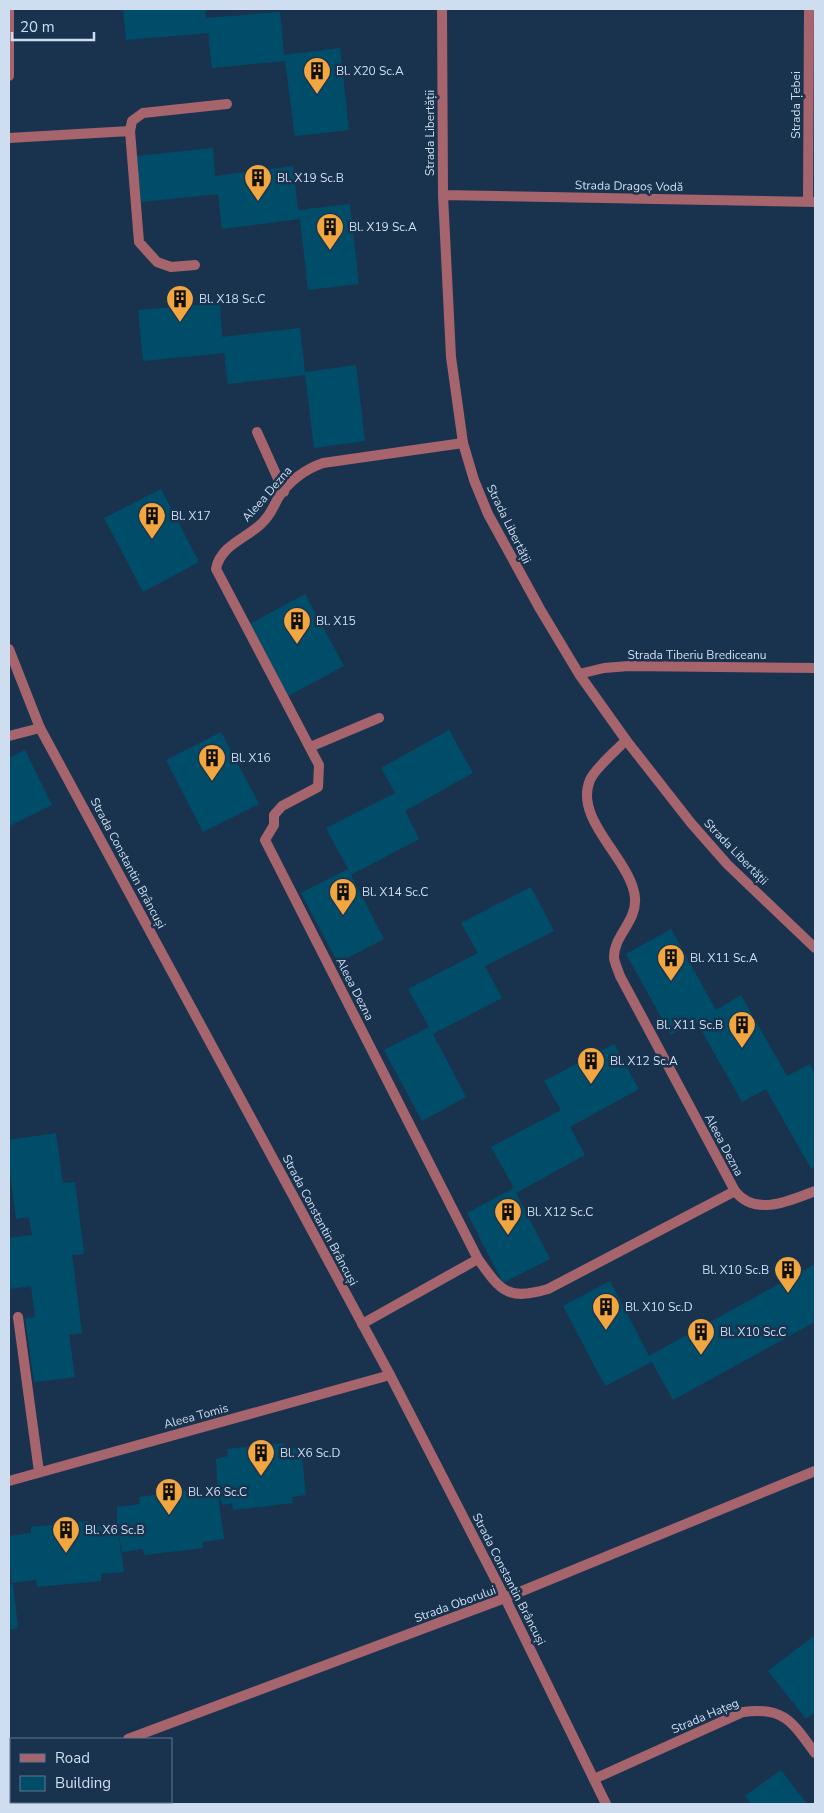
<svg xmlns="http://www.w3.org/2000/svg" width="824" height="1813" font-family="'Nunito Sans',sans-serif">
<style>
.building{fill:#004d69}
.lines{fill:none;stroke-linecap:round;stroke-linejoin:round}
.service{stroke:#a6646d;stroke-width:10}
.minor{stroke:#a6646d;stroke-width:10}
.tertiary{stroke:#a6646d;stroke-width:10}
.labels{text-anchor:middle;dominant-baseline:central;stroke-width:5;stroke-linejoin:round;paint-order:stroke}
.poi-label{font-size:12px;fill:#cedef0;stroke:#19334f;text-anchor:start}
.street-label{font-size:12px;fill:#cedef0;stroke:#19334f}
</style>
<rect width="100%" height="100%" fill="#19334f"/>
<!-- building -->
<path class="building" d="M123,9H205L206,18L280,12L284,55L340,48L349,130L295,136L285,61L212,68L208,33L126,40Z
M213,148L215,176L293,166L298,210L350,204L359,284L308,290L300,219L222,229L218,194L141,202L136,156Z
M220,303L222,337L300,328L305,372L356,365L365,441L314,448L305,375L228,384L224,353L143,361L138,310Z
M161,489L199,562L143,592L104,518Z
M305,594L344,666L288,696L250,624Z
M449,730L473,773L405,811L419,839L351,875L384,939L338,963L301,893L348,869L326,828L395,793L381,768Z
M221,732L259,804L203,832L166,760Z
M25,750L52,805L9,826V758Z
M531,887L554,931L485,966L502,998L433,1034L466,1097L422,1121L384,1050L429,1027L408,989L478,953L461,923Z
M671,929L716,1010L741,995L787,1076L810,1064L815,1074V1167L811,1169L766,1089L742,1102L696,1021L671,1035L626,954Z
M614,1044L639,1089L570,1127L585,1155L516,1193L550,1259L503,1283L467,1213L514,1188L491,1147L561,1110L544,1081Z
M56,1133L63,1183L75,1182L84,1254L72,1255L82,1333L69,1335L75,1377L34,1382L25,1318L35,1317L31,1286L9,1289V1238L32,1235L29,1217L16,1219L9,1164V1140Z
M815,1264V1322L673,1400L652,1362L605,1386L563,1306L610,1281L649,1356Z
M284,1443L285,1449L301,1447L306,1495L292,1497L293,1503L233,1510L232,1503L223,1505L218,1495L224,1539L202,1542L203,1548L144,1555L143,1549L122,1552L117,1526L124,1572L101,1574V1581L37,1587L36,1580L11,1583L9,1536L31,1533V1527L88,1521L89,1527L117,1525V1507L140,1504L139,1497L198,1489L199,1497L218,1495L216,1459L228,1456L227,1449Z
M13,1584L18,1628L9,1630V1585Z
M815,1635V1712L806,1719L768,1671Z
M781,1770L807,1804H751L745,1796Z"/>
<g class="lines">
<!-- service -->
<path class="service" d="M130,131L139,242L157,262L171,267L195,265
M9,138L130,131L132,121L143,113L227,104
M257,432L284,492
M463,443L323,463C305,469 288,482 278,498C273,508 269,517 261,524C245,539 220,546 216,569L319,765L318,787L282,806L274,815V825L265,840L478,1259
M626,740C617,750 595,768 590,780C573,820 632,860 635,898C637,922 613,936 614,958C615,964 618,970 620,976L735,1191
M310,747L379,718
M18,1317L39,1472
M362,1324L478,1259C501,1291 507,1301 548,1289L735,1191C755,1217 789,1201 815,1191
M9,1481L390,1375"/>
<!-- minor -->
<path class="minor" d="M442,9L443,195L451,357L463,443L474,480L488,514L540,609L579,674L626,740L691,823L727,864L815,948
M443,195L815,202
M808,202L809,9
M579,674L604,668L629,666L815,668
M9,736L40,728
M128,1739L505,1598
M594,1779L743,1712C784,1706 793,1723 815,1753
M9,1784L11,1783"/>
<!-- tertiary -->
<path class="tertiary" d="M9,76V9
M9,649L40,728L390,1375L505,1598L606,1804
M505,1598L815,1471"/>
</g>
<!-- icons -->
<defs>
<symbol id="building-pin" viewBox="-11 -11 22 30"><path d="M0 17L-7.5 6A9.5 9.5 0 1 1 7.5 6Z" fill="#f1a63f" stroke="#19334f"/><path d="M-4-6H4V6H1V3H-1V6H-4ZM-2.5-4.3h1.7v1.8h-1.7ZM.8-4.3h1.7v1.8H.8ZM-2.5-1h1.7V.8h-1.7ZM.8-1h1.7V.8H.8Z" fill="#111"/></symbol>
</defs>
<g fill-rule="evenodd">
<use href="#building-pin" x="301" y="55" width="32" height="43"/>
<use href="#building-pin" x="242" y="162" width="32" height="43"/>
<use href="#building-pin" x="314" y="211" width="32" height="43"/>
<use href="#building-pin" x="164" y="283" width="32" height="43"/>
<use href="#building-pin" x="136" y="500" width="32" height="43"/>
<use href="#building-pin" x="281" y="605" width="32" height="43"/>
<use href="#building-pin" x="196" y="742" width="32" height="43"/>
<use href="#building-pin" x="327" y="876" width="32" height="43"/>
<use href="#building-pin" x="655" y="942" width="32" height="43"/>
<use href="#building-pin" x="726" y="1009" width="32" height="43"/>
<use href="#building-pin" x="575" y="1045" width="32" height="43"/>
<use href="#building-pin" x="492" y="1196" width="32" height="43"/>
<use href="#building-pin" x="772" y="1254" width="32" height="43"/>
<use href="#building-pin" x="590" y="1291" width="32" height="43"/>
<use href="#building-pin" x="685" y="1316" width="32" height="43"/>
<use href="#building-pin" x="245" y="1437" width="32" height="43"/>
<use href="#building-pin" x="153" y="1476" width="32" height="43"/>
<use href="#building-pin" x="50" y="1514" width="32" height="43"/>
</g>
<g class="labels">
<!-- poi labels -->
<g class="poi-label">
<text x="336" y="71">Bl. X20 Sc.A</text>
<text x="277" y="178">Bl. X19 Sc.B</text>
<text x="349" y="227">Bl. X19 Sc.A</text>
<text x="199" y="299">Bl. X18 Sc.C</text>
<text x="171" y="516">Bl. X17</text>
<text x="316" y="621">Bl. X15</text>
<text x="231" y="758">Bl. X16</text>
<text x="362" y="892">Bl. X14 Sc.C</text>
<text x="690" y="958">Bl. X11 Sc.A</text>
<text x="723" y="1025" text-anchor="end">Bl. X11 Sc.B</text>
<text x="610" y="1061">Bl. X12 Sc.A</text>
<text x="527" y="1212">Bl. X12 Sc.C</text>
<text x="769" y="1270" text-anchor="end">Bl. X10 Sc.B</text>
<text x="625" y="1307">Bl. X10 Sc.D</text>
<text x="720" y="1332">Bl. X10 Sc.C</text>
<text x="280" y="1453">Bl. X6 Sc.D</text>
<text x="188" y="1492">Bl. X6 Sc.C</text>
<text x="85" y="1530">Bl. X6 Sc.B</text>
</g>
<!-- street labels -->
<g class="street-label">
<text transform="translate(796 105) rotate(-90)">Strada Țebei</text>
<text transform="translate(430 133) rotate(-90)">Strada Libertății</text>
<text transform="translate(629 186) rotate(1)">Strada Dragoș Vodă</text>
<text transform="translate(267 494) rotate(-49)">Aleea Dezna</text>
<text transform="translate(509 524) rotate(64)">Strada Libertății</text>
<text x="697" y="655">Strada Tiberiu Brediceanu</text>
<text transform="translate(736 852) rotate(46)">Strada Libertății</text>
<text transform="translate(128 863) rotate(62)">Strada Constantin Brâncuși</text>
<text transform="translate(355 989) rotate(63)">Aleea Dezna</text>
<text transform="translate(724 1145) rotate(62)">Aleea Dezna</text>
<text transform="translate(320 1220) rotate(62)">Strada Constantin Brâncuși</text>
<text transform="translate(196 1416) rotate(-15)">Aleea Tomis</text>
<text transform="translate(509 1579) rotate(63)">Strada Constantin Brâncuși</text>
<text transform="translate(455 1604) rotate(-20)">Strada Oborului</text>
<text transform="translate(705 1716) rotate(-23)">Strada Hațeg</text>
</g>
</g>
<!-- border -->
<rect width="824" height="1813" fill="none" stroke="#cedef0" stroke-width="20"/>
<!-- legend -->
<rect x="10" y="1738" width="162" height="65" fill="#19334f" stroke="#61778f"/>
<rect x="20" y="1754" width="25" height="8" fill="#a6646d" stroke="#61778f"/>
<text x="55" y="1763" font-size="15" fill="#cedef0">Road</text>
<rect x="20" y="1776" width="25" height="15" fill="#004d69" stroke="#61778f"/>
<text x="55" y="1788" font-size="15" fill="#cedef0">Building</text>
<!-- scale -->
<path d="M12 32v8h82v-8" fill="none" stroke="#cedef0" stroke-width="2.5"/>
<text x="20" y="32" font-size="15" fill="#cedef0" stroke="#19334f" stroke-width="4" paint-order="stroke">20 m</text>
</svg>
